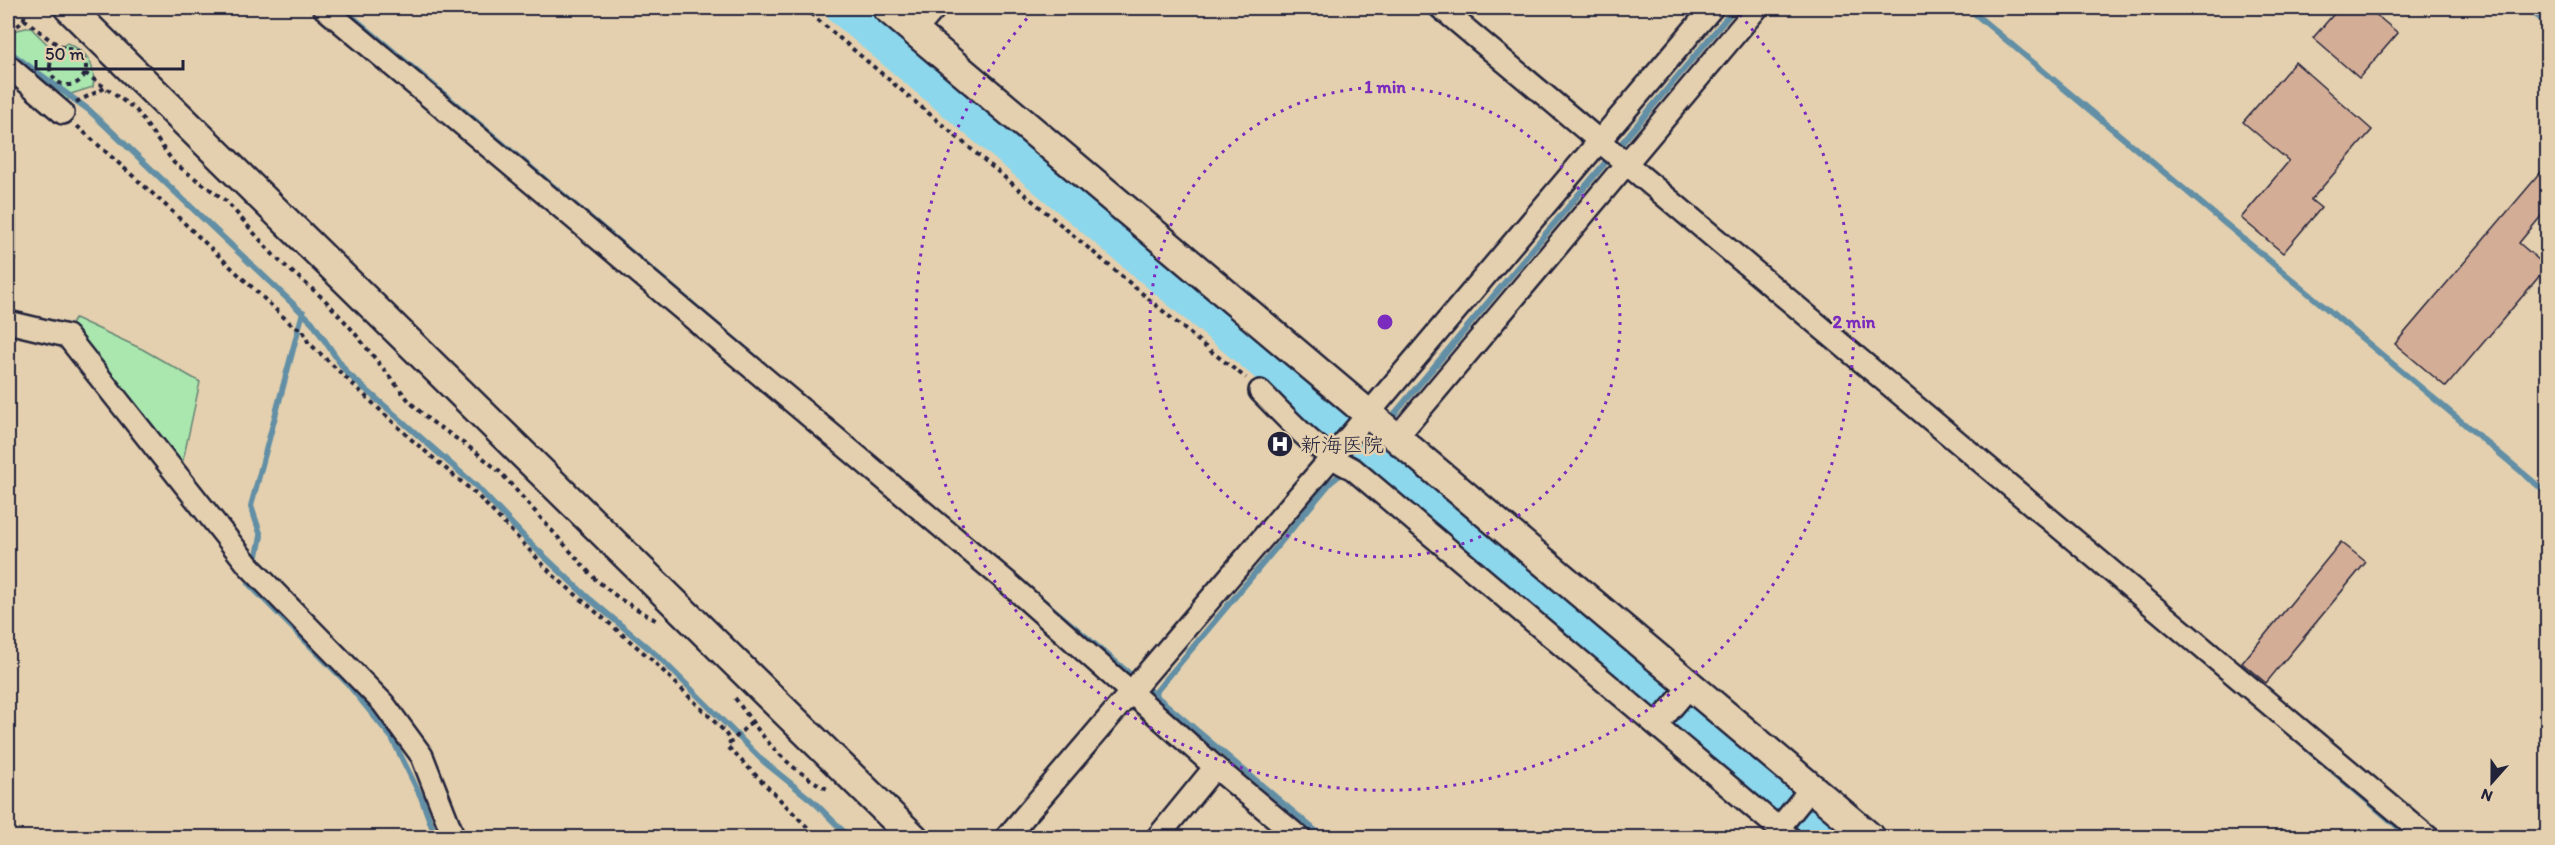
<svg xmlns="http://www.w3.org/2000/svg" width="2555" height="845" font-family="Itim,'Klee One',sans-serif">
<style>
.green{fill:#aae7ae;stroke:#668474;stroke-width:1.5}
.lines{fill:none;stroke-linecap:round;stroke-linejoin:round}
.stream{stroke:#628fa5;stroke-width:6}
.river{stroke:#8cd7ec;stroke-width:34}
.building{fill:#d4ad96;stroke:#22223b;stroke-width:1.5}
.street-casing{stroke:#22223b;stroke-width:26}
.secondary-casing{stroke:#22223b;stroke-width:33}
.path{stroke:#22223b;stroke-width:4;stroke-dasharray:4.5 4.5;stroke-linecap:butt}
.street{stroke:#e4d0ae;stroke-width:21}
.secondary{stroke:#e4d0ae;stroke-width:28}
.ring{fill:none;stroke:#7b2cbf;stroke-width:3;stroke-dasharray:3 6}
.labels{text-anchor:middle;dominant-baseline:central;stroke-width:5;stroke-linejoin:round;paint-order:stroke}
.poi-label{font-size:21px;fill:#22223b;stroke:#e4d0ae;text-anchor:start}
.centre{fill:#7b2cbf;stroke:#e4d0ae;stroke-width:3}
.ring-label{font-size:18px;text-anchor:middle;font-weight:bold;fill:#7b2cbf;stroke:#e4d0ae;stroke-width:5;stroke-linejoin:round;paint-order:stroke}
</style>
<rect width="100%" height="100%" fill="#e4d0ae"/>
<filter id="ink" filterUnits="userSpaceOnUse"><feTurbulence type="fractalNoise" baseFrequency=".0167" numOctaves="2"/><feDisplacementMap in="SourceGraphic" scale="12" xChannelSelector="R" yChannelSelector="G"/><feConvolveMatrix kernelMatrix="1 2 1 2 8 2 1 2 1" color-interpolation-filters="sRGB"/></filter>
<g filter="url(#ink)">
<!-- green -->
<path class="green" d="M26,28H31L49,46L48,56L67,43C88,52 96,65 93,87L71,94L67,101L62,99L58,91L8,57V32Z
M8,215L16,216V260H8Z
M75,318L142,349L200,382L182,465L69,329Z"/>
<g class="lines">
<!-- stream -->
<path class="stream" d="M342,8L755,357
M1425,8L1439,20
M1968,8L2548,494
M2527,8L2548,24
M8,51L89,110L312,322L347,373L476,486L528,541L585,595L660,658L763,761L815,803L850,838
M1391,418L1735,8
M1367,451L1375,443
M1354,459L1364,448
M255,565L261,536L251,506L303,312
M252,575L249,584L348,684L392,738L421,797L436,838
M1040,598L1324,838
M1154,694L1330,483L1341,474
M2308,750L2411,838"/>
<!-- river -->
<path class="river" d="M842,8L1827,838"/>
</g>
<!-- building -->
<path class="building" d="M2339,8H2368L2398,33L2359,78L2313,38Z
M2295,62L2372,130L2311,200L2321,208L2283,253L2241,218L2289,161L2243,122Z
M2547,165V209L2519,243L2547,267L2446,387L2395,344Z
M2341,542L2366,562L2266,683L2242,663Z"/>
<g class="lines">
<defs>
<path id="street" d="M324,8L1007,582L1215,767L1300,838
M1441,8L2429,838
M915,31L935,8
M8,66L63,113
M8,322L67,336L249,566L383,703L422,756L454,838
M1260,391C1289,420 1315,451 1353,469L1790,838
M1397,437L1757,8
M1657,725L1691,685
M1779,828L1812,787
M1006,838L1331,458L1712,8
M1157,838L1215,767"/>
<path id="secondary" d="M69,8L914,838
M887,8L1871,838"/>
</defs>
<!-- street casing -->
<use href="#street" class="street-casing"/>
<!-- secondary casing -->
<use href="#secondary" class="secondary-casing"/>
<!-- path -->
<path class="path" d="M804,8L1208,349L1246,378
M24,19L49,39L65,49
M8,27C20,28 27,20 24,8
M50 67a18 18 0 1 1 36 0a18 18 0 1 1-36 0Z
M85,73L136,110L174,163L226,201L276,258L325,300L349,326L410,402L428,419L476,452L500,472L595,579L620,599L657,621
M76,102L105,88
M77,126L161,201L293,326L303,330L308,342L412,440L477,495L554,576L651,659L724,731L731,742
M735,698C764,739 783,766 829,790
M751,722L727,746L818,838"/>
<!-- street -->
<use href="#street" class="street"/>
<!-- secondary -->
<use href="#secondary" class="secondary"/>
</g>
</g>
<!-- distance rings -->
<g class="ring">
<circle cx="1385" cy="322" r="235"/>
<path d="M1734 8A469 469 0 1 1 1036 8"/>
</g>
<!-- icons -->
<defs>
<symbol id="hospital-disc" viewBox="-11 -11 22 22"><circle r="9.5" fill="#22223b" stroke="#e4d0ae"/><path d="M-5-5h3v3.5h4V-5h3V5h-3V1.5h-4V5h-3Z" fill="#fff"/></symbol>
</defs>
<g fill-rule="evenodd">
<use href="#hospital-disc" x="1265" y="429" width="30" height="30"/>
</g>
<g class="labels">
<!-- poi labels -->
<g class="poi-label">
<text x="1300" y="444">新海医院</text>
</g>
</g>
<circle cx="1385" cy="322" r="9" class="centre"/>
<g class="ring-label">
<text x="1385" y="93">1 min</text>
<text x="1854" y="328">2 min</text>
</g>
<!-- margin -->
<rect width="2555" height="845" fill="none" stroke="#e4d0ae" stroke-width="30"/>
<rect x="15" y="15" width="2525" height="815" fill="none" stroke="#22223b" stroke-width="2" filter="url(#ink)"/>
<!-- north arrow -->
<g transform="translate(2492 782) rotate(201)" stroke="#e4d0ae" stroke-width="4.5" paint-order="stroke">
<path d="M0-4.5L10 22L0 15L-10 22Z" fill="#22223b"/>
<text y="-9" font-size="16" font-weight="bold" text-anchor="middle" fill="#22223b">N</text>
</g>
<!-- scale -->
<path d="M36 60v9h147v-9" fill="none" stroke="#22223b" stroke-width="3"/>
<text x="45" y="60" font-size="18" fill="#22223b" stroke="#e4d0ae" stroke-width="4.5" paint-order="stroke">50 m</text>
</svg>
